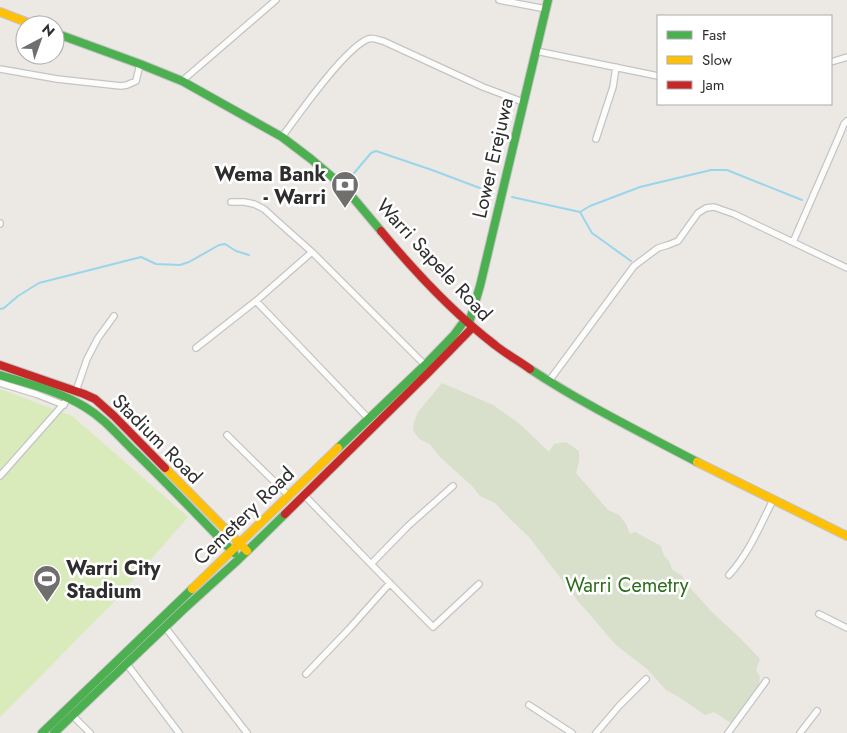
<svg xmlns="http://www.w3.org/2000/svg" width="847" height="733" font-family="Jost,sans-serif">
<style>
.cemetery{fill:#d8e0cc}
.pitch{fill:#d9eabb}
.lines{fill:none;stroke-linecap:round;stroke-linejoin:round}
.stream{stroke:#99d6ec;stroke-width:2}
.street-casing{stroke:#c5c4c5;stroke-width:8}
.fast-casing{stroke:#c5c4c5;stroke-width:10}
.slow-casing{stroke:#c5c4c5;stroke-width:10}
.jam-casing{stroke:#c5c4c5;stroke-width:10}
.street{stroke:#fcfcfb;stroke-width:5.5}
.fast{stroke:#4caf50;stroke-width:8}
.slow{stroke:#ffc107;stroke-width:8}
.jam{stroke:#c62828;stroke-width:8}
.labels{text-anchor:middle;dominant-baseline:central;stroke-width:5;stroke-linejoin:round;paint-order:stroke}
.street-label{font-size:20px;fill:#2e2e2e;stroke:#fff}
.poi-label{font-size:20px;font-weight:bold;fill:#2e2e2e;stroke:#fff;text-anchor:end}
.park-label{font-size:20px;fill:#2c6e1b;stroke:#fff}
</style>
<rect width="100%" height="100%" fill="#ece8e4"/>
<!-- cemetery -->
<path class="cemetery" d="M442,383L493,405L520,424L549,452L554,444L566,442L579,451V461L576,473L608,510L619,515L626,524L630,534L635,532L661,546L664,556L669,561L672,569L682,576L686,583L710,610L742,640L760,659L756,670L760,677L759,685L731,723L714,712L705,715L679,697L666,690L647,669L616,645L578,601L529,537L510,519L495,503L480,496L472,486L440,457L430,444L419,439L413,430L414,422L418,412Z"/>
<!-- pitch -->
<path class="pitch" d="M0,389L72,416L188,517L109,607L0,717Z"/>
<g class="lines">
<!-- stream -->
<path class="stream" d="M349,179L371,153L376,151L432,170L493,193
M512,197L580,212L590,206L640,187L711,170H727L802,200
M580,212L592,233L631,261
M0,309L4,308L18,296L39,283L141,257L156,264L180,265L189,262L219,245L225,244L236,251L249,255"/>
<defs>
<path id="street" d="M499,0L546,9
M536,51L658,76
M831,62L847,57
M0,69L57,79L121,86L127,85L136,81L140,64
M182,81L276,0
M282,137C298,115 345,48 368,39C373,37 378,40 383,41L483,87L523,102
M596,139L613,87L616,67
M231,202H244L254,204L264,209L276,220L312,252L425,365
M0,223V224
M793,242L840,134L844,124L847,121
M256,301L369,419
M196,348L256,301L312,252
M549,381L634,266L658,248L668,245L678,241L698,213L706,208L714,207L734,214L847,268
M0,383L36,394L64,405
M76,391L87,359L98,338L114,316
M227,435L289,496
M0,476L69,398
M304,495L371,564L433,627L479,584
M371,564L408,526L453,486
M729,575C749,553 760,526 773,500
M819,614L847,628
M165,627L247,733
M126,663L179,733
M306,674L349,629L390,583
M529,705L572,733
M72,715L90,733
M596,733L619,706L646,679
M728,733L766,681
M800,733L817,711"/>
<path id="fast" d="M55,33L140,64L182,81L282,137L311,159L344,187L381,231
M469,323L480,286L548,0
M530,369C583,404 640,432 697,462
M0,375C29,384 59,391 85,407C105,419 119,437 136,453C169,485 201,519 234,553
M338,448L425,365L454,335L465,320
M42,733L192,589
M54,733L185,608L239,559L285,514"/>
<path id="slow" d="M0,12L34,25
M697,462L847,536
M165,468L247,551
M192,589L338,448"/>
<path id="jam" d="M381,231C415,272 452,312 495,345C506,354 519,361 530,369
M0,365L84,394L95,399L114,416L165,468
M285,514L428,373L473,327"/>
</defs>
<!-- street casing -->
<use href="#street" class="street-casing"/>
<!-- fast casing -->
<use href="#fast" class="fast-casing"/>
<!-- slow casing -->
<use href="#slow" class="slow-casing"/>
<!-- jam casing -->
<use href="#jam" class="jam-casing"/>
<!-- street -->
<use href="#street" class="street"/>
<!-- fast -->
<use href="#fast" class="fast"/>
<!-- slow -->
<use href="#slow" class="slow"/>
<!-- jam -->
<use href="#jam" class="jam"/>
</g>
<!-- icons -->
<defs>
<symbol id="bank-pin" viewBox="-11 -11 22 30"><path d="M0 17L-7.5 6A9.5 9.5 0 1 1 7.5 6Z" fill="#706f6e" stroke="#fff"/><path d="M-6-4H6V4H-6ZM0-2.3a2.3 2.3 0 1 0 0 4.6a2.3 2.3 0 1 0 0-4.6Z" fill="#fff"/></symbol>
<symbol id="stadium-pin" viewBox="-11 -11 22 30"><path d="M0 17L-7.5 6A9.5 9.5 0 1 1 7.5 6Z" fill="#706f6e" stroke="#fff"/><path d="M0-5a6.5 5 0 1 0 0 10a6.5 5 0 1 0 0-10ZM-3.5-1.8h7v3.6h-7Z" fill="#fff"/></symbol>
</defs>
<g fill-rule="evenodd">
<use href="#bank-pin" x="329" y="169" width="32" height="43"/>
<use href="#stadium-pin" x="31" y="563" width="32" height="43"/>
</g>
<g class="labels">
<!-- street labels -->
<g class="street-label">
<text transform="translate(493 158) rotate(-77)">Lower Erejuwa</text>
<text transform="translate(434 260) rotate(47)">Warri Sapele Road</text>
<text transform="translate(157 439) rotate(45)">Stadium Road</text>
<text transform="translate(244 516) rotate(-44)">Cemetery Road</text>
</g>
<!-- poi labels -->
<g class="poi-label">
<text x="326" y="174">Wema Bank<tspan x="326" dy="23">- Warri</tspan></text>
<text x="66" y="568" text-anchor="start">Warri City<tspan x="66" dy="23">Stadium</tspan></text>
</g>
<!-- park labels -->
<g class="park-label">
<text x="627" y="585">Warri Cemetry</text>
</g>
</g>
<!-- legend -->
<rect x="657" y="15" width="175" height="90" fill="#ffffff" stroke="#ababab"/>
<rect x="667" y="31" width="25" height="8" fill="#4caf50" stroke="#ababab"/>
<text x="702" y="40" font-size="15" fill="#2e2e2e">Fast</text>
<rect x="667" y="56" width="25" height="8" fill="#ffc107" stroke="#ababab"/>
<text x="702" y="65" font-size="15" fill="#2e2e2e">Slow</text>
<rect x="667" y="81" width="25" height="8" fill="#c62828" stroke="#ababab"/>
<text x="702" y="90" font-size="15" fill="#2e2e2e">Jam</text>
<!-- north arrow -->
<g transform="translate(40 40) rotate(41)"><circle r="24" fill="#ffffff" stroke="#ababab"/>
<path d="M0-4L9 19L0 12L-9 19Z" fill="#706f6e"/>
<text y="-8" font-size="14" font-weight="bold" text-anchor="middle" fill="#2e2e2e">N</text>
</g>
</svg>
